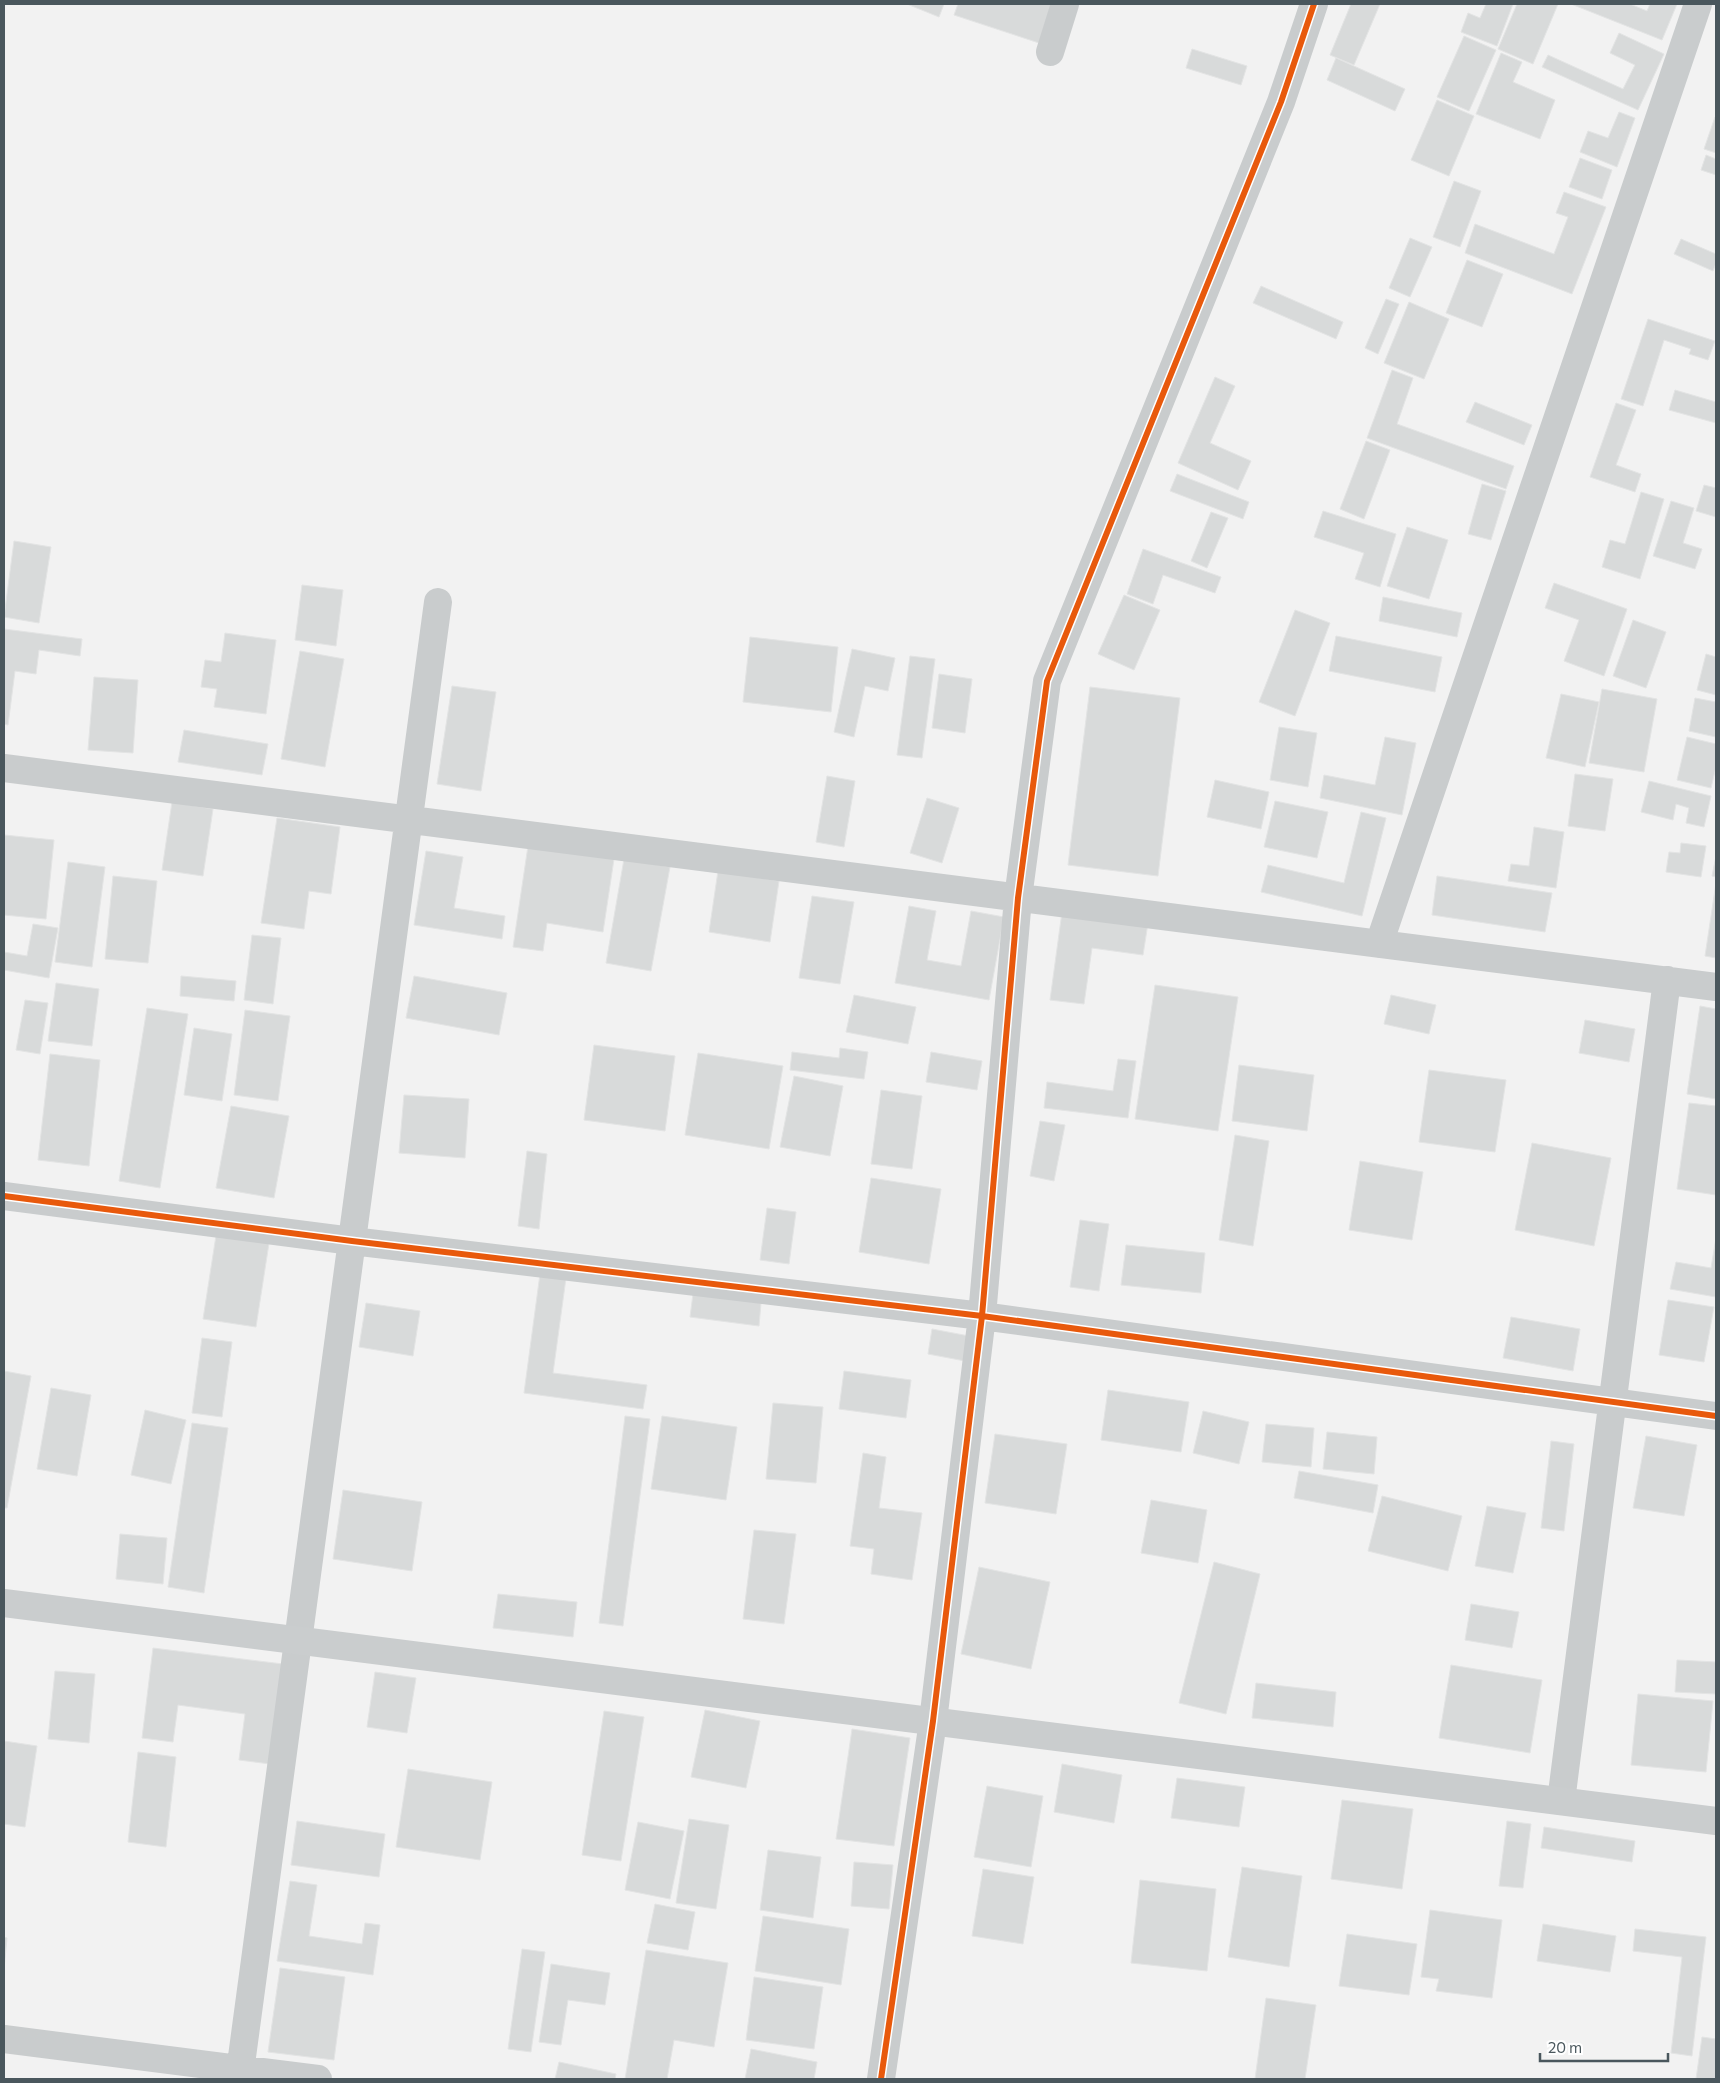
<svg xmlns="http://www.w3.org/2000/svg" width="1720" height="2083" font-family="Commissioner,sans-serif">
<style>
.building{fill:#d8dada;stroke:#e3e4e4}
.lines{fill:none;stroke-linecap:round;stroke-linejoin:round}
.street{stroke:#c9cccd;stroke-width:28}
.secondary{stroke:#cacdce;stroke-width:28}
.cycleway-casing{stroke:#fff;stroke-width:9}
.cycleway{stroke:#e8590c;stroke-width:6}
</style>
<rect width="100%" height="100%" fill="#f2f2f2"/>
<!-- building -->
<path class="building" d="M907,4H944L939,17Z
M958,4H1048L1051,5L1039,43L954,15Z
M1351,4H1380L1354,65L1330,55Z
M1486,4H1513L1497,46L1461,32L1468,13L1480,18Z
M1517,4H1558L1533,64L1498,49Z
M1571,4H1630L1647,11L1650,4H1677L1662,40Z
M1619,33L1664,54L1638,110L1542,67L1548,55L1623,89L1635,65L1610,53Z
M1464,36L1496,50L1469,111L1437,97Z
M1192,49L1247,66L1241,85L1186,68Z
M1501,53L1522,62L1513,82L1555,100L1540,139L1476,114Z
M1336,58L1405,89L1395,111L1327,80Z
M1437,100L1474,116L1449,176L1411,160Z
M1619,112L1635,118L1617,167L1580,152L1588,131L1608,138Z
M1715,117L1716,118V153L1704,149Z
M1706,155L1716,159V175L1701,170Z
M1580,158L1612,170L1602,199L1569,187Z
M1454,181L1481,191L1460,247L1433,237Z
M1564,192L1606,207L1572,294L1465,253L1475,224L1554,254L1568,217L1556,213Z
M1410,238L1432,247L1410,297L1389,288Z
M1681,239L1716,254V263L1713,271L1674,254Z
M1467,260L1503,274L1482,327L1446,313Z
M1261,286L1343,322L1336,339L1253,303Z
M1386,299L1399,304L1378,354L1365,348Z
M1409,302L1449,319L1424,379L1384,363Z
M1648,319L1715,341L1708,360L1689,354L1691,349L1664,340L1643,406L1621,399Z
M1392,370L1413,378L1397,424L1514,466L1506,489L1367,438Z
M1215,377L1235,386L1210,443L1251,461L1238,490L1178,463Z
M1675,390L1716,402V423L1669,410Z
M1475,402L1532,425L1524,445L1466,422Z
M1616,403L1636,410L1616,465L1641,474L1635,492L1590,477Z
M1366,441L1390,450L1364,519L1340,509Z
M1177,474L1249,502L1243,519L1170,491Z
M1482,484L1506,491L1491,540L1468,534Z
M1704,485L1716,488V517L1696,511Z
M1641,492L1664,499L1640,579L1602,567L1610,540L1625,544Z
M1671,501L1694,508L1683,543L1702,549L1695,569L1653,556Z
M1323,511L1396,534L1380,587L1355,579L1364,553L1314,537Z
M1211,512L1228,518L1207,568L1191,561Z
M1407,527L1448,540L1429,599L1387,586Z
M14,541L51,547L39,623L4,617Z
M1143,549L1221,577L1215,593L1163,575L1153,604L1127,594Z
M1554,583L1627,609L1604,676L1564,661L1579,620L1545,608Z
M302,585L343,590L336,646L295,640Z
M1124,595L1160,610L1134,670L1098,654Z
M1383,597L1462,613L1457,637L1379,621Z
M1295,610L1330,623L1295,716L1259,702Z
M1633,620L1666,632L1646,688L1613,676Z
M4,629L82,639L80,656L39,650L36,674L15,671L8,725L4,724Z
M225,633L276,640L266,714L214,707L217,689L201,687L205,660L221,662Z
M1336,636L1442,657L1435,692L1329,671Z
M750,637L838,647L831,712L743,702Z
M852,649L895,658L888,691L865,686L854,737L834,732Z
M300,651L344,659L325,767L281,759Z
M1706,654L1716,657V695L1697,690Z
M910,656L935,659L922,758L897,755Z
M939,674L972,679L965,733L932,728Z
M94,677L138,680L133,753L88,750Z
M452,686L496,692L481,791L437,784Z
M1090,687L1180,698L1158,876L1068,865Z
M1602,689L1657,699L1644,772L1589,763Z
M1561,694L1599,702L1585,767L1546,758Z
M1695,698L1716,702V737L1689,731Z
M1279,727L1317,733L1308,787L1270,780Z
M184,730L268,744L262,775L178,762Z
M1385,737L1416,743L1402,815L1320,798L1324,775L1375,785Z
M1687,737L1716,744V767L1711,788L1677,780Z
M1575,774L1613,779L1605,831L1568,826Z
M827,776L855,781L844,847L816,842Z
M1215,780L1269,792L1261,829L1207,817Z
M1649,781L1711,796L1704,827L1686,823L1689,808L1676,804L1673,820L1641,812Z
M927,798L959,808L942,863L910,853Z
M1275,801L1328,812L1317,858L1264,847Z
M172,802L213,809L203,876L162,870Z
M1361,812L1386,818L1362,916L1261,892L1268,865L1344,883Z
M277,818L340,827L331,894L309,891L304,929L261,923Z
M1534,827L1564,832L1556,888L1508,881L1511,864L1529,866Z
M4,835L54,840L46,919L4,915Z
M1681,843L1706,846L1701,877L1666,872L1669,852L1680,853Z
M528,846L614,859L603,932L547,923L543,951L513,947Z
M426,851L463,857L454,908L505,916L502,939L414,925Z
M1716,856V877L1712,876Z
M624,859L670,867L651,971L606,963Z
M68,862L105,867L92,967L55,962Z
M718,871L779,881L770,942L709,932Z
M113,876L157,881L148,963L105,959Z
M1437,876L1552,893L1545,932L1432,915Z
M1716,883V958L1705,956Z
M812,896L854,902L840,984L799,978Z
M909,906L936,911L927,960L961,966L971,911L1004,917L989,1000L895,983Z
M1062,912L1148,923L1143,955L1092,948L1084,1004L1050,1000Z
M33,924L58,928L49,978L4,970V952L27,956Z
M252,935L281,938L273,1004L244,1000Z
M181,976L236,981L234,1001L180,996Z
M414,976L507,993L499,1035L406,1018Z
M56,983L99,989L92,1046L48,1041Z
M1155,985L1238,997L1218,1131L1135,1119Z
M854,995L916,1007L908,1044L846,1032Z
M1391,995L1436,1005L1429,1034L1384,1024Z
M25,1000L48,1003L40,1054L16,1050Z
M1700,1006L1716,1009V1099L1687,1094Z
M147,1008L188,1014L160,1188L119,1181Z
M245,1010L290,1016L278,1101L234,1095Z
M1585,1020L1635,1029L1629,1062L1579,1053Z
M194,1028L232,1034L222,1101L184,1095Z
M594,1045L675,1056L665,1131L584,1120Z
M840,1048L868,1052L864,1079L790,1070L792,1052L839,1058Z
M931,1052L982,1061L977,1090L926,1082Z
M698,1053L783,1066L769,1149L685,1135Z
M50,1054L100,1060L89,1166L38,1160Z
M1118,1059L1136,1061L1128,1118L1044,1108L1047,1082L1113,1091Z
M1239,1065L1314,1075L1307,1131L1232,1121Z
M1429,1070L1506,1080L1495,1152L1419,1142Z
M794,1076L843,1086L830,1156L780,1147Z
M881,1090L922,1096L912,1169L871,1164Z
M404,1095L469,1099L465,1158L399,1153Z
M1689,1103L1716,1106V1195L1677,1189Z
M231,1106L289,1116L274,1198L216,1188Z
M1040,1121L1065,1125L1054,1181L1030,1176Z
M1235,1135L1269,1141L1253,1246L1219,1240Z
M1532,1143L1611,1158L1594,1246L1515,1230Z
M527,1151L547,1154L539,1229L518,1226Z
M1360,1161L1423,1172L1412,1240L1349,1230Z
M871,1178L941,1189L929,1264L859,1252Z
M767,1208L796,1212L789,1264L760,1260Z
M1080,1220L1109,1224L1099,1291L1070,1287Z
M217,1229L270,1237L256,1327L203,1319Z
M1716,1238V1297L1670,1289L1676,1262L1711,1268Z
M1126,1245L1205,1253L1201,1293L1121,1285Z
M540,1274L566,1278L553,1373L647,1385L643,1409L524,1393Z
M693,1294L761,1303L759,1326L690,1317Z
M1668,1300L1714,1307L1704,1362L1659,1355Z
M366,1303L420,1311L413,1356L359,1347Z
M1511,1317L1580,1329L1573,1371L1503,1358Z
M932,1329L969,1336L965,1361L928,1354Z
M202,1338L232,1342L222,1417L192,1413Z
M4,1371L31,1376L7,1508H4Z
M844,1371L911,1380L906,1418L839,1409Z
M51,1388L91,1395L77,1476L37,1469Z
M1108,1390L1189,1402L1181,1452L1101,1440Z
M773,1403L823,1407L816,1483L766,1479Z
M145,1410L186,1420L171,1484L131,1475Z
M1203,1411L1249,1422L1239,1464L1193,1453Z
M625,1416L650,1419L623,1626L599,1623Z
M662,1416L737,1427L726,1500L651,1489Z
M192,1423L228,1428L204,1593L168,1587Z
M1266,1424L1314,1428L1311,1467L1262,1462Z
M1327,1432L1377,1437L1374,1474L1323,1469Z
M995,1434L1067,1444L1056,1514L985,1503Z
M1646,1436L1697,1445L1684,1516L1633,1508Z
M1551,1441L1574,1444L1564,1531L1541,1528Z
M863,1453L886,1457L879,1508L922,1513L912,1580L871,1574L874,1549L850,1546Z
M1299,1471L1378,1485L1373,1513L1294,1498Z
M343,1490L422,1502L412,1571L333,1559Z
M1382,1496L1462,1516L1448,1571L1368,1551Z
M1151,1500L1207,1510L1198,1563L1141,1553Z
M1487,1506L1526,1513L1513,1573L1475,1566Z
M754,1530L796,1534L784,1624L743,1619Z
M120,1534L167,1538L163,1584L116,1579Z
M1214,1562L1260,1574L1226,1714L1179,1703Z
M979,1567L1050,1582L1031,1669L961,1654Z
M498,1594L577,1602L573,1637L493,1628Z
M1471,1604L1519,1612L1512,1648L1465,1640Z
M153,1648L283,1664L270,1764L239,1760L245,1714L178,1705L173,1742L142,1738Z
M1677,1660L1716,1662V1694L1675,1692Z
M1451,1665L1542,1680L1530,1753L1439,1738Z
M55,1671L95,1674L89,1743L48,1739Z
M375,1672L416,1678L407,1733L367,1727Z
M1256,1683L1336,1692L1333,1727L1252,1718Z
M1638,1694L1713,1701L1706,1772L1631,1765Z
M705,1710L760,1721L746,1788L691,1777Z
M604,1711L644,1717L621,1861L582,1855Z
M852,1729L910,1738L894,1846L836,1839Z
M4,1741L37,1746L25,1827L4,1824Z
M138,1752L176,1757L166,1847L128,1842Z
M1062,1764L1122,1775L1114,1823L1054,1812Z
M408,1769L492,1782L480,1860L396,1847Z
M1177,1778L1245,1787L1239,1827L1171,1818Z
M987,1786L1043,1796L1031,1867L974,1857Z
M1342,1800L1413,1809L1402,1889L1331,1879Z
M689,1819L729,1825L716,1909L676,1903Z
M297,1821L385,1834L379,1877L291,1865Z
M1507,1821L1531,1824L1523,1888L1499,1886Z
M638,1822L684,1831L670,1899L625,1890Z
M1544,1827L1635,1841L1632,1862L1541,1848Z
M768,1850L821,1857L813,1918L760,1910Z
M854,1862L893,1865L889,1909L851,1906Z
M1242,1867L1302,1876L1289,1967L1228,1957Z
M983,1869L1034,1877L1023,1944L972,1936Z
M1140,1880L1216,1889L1207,1971L1131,1963Z
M290,1881L317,1885L309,1936L362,1944L365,1923L380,1925L373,1975L277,1961Z
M655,1904L695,1912L688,1950L647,1943Z
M1430,1910L1502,1920L1492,1998L1436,1991L1439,1979L1421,1977Z
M763,1916L849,1929L841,1985L755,1971Z
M1543,1924L1616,1936L1610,1972L1537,1961Z
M1635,1929L1706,1937L1692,2056L1671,2053L1682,1957L1633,1951Z
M1347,1934L1417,1944L1409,1995L1339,1986Z
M4,1937L7,1938L4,1969Z
M522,1949L545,1952L531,2052L508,2049Z
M646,1950L728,1963L714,2047L674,2040L667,2079H625Z
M551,1964L610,1973L605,2005L568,2000L561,2045L539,2042Z
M280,1968L345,1977L334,2060L268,2052Z
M754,1977L823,1987L814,2049L746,2040Z
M1266,1998L1316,2005L1305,2079H1255Z
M1702,2037L1716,2039V2079H1696Z
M751,2049L817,2062L814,2079H745Z
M559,2062L616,2074L615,2079H555Z"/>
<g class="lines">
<!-- street -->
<path class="street" d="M1050,52L1065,4
M4,768L1716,987
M1379,944L1698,4
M4,1196L352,1241L982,1316L1716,1416
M1561,1801L1667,980
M4,2039L318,2079
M239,2079L438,602
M881,2079L933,1721L982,1316L1018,898L1047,681L1281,102L1314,4"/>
<!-- secondary -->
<path class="secondary" d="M4,1603L1716,1821"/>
<defs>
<path id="cycleway" d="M4,1196L352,1241L982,1316L1716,1416
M881,2079L933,1721L982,1316L1018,898L1047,681L1281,102L1314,4"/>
</defs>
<!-- cycleway casing -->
<use href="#cycleway" class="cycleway-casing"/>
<!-- cycleway -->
<use href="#cycleway" class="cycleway"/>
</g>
<!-- border -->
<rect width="1720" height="2083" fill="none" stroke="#4a575d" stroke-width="10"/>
<!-- scale -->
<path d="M1540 2053v8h128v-8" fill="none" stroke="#4a575d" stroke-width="2.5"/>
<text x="1548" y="2053" font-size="15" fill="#4a575d" stroke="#ffffff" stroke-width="4" paint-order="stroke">20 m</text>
</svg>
